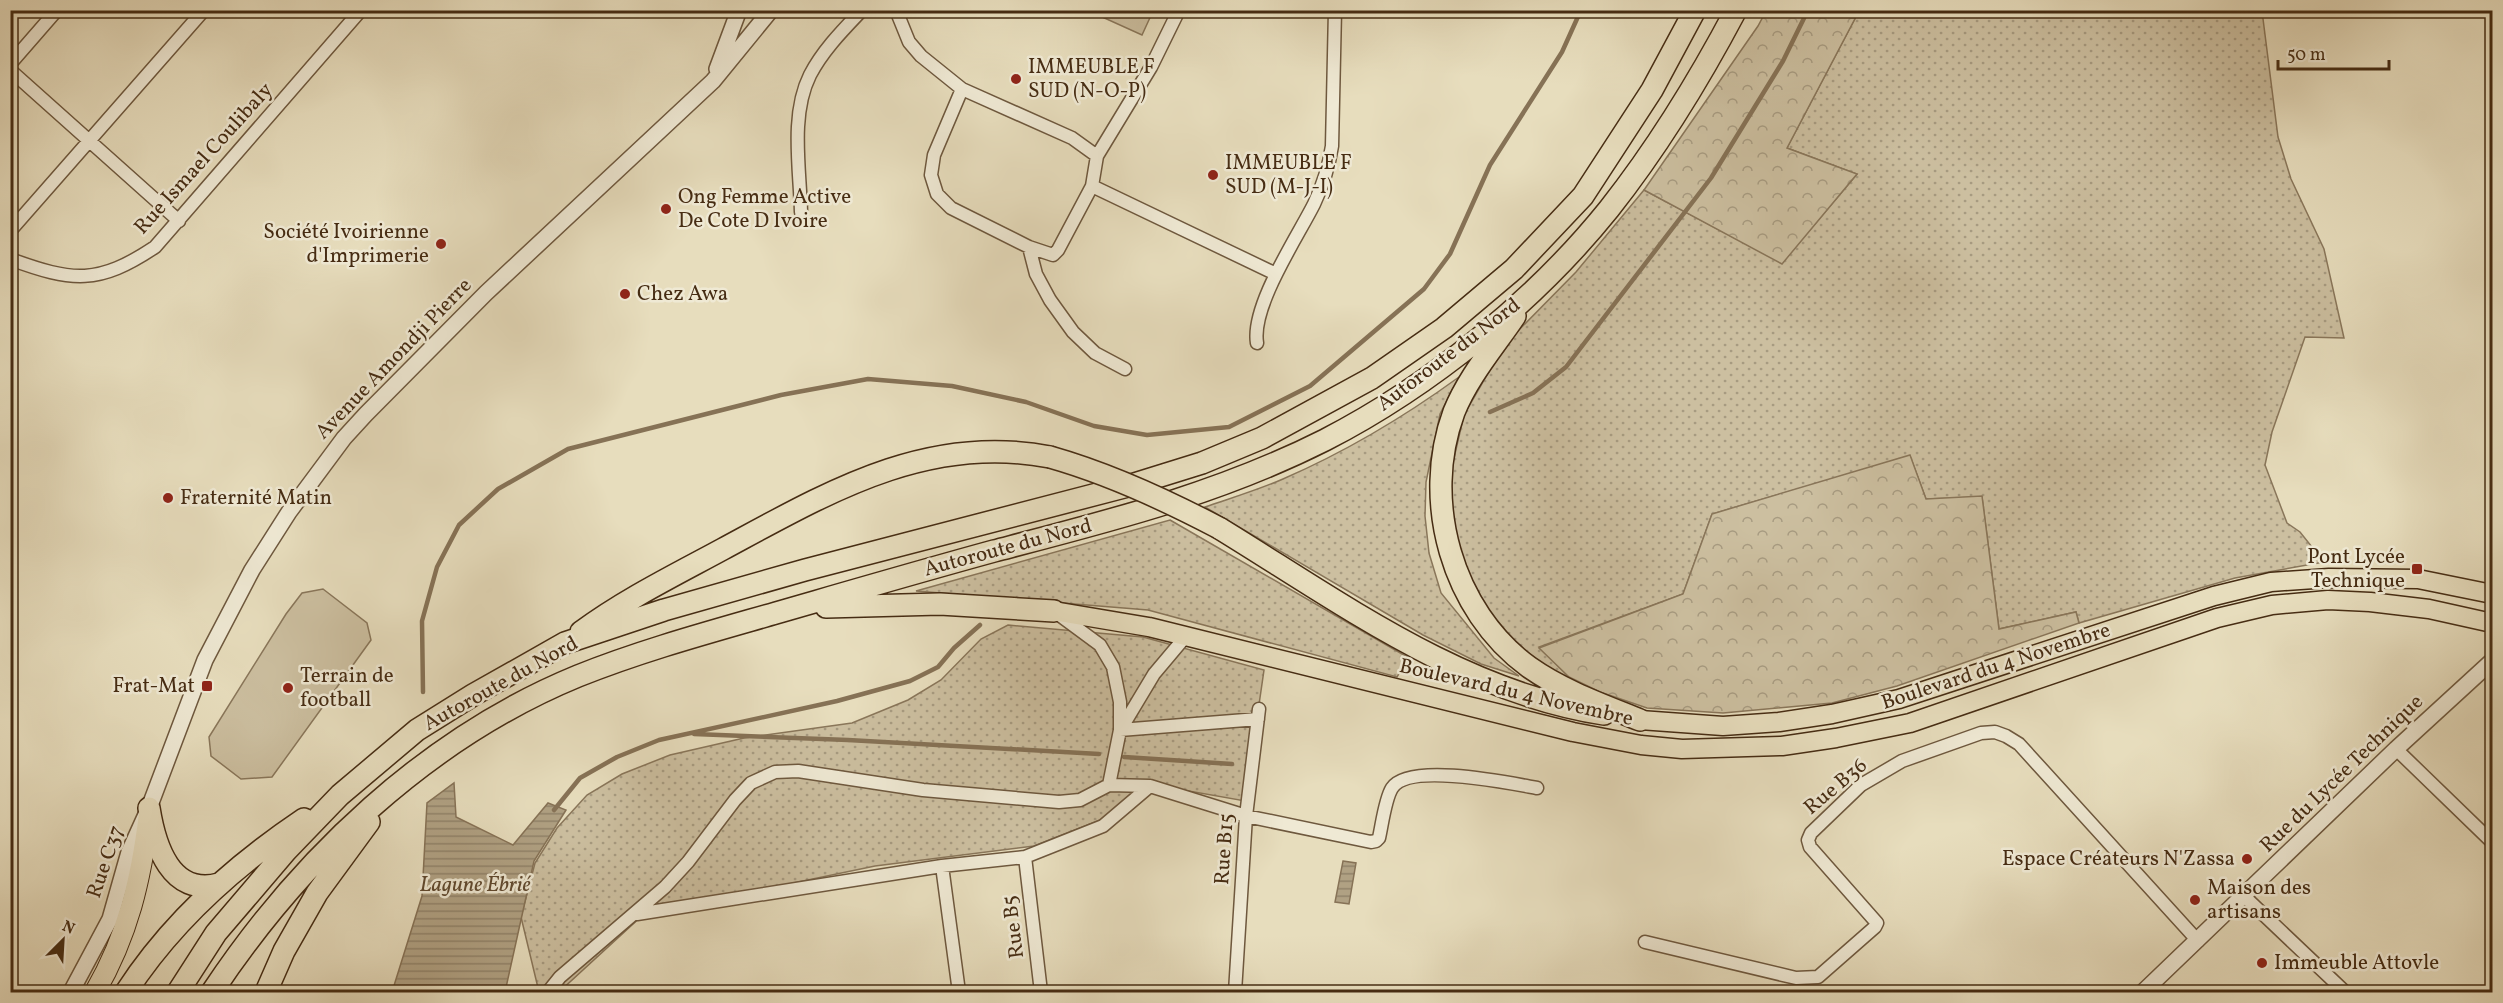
<svg xmlns="http://www.w3.org/2000/svg" width="2503" height="1003" font-family="Vollkorn,serif">
<style>
.grass{fill:url(#grass-dots);stroke:#89765a;stroke-width:1.5}
.forest{fill:url(#forest-crowns);stroke:#89765a;stroke-width:1.5}
.pitch{fill:#ccbfa0;stroke:#89765a;stroke-width:1.5}
.water{fill:url(#water-rules);stroke:#867256;stroke-width:1.5}
.lines{fill:none;stroke-linecap:round;stroke-linejoin:round}
.stream{stroke:#867256;stroke-width:4.5}
.minor-casing{stroke:#6e583e;stroke-width:15}
.tertiary-casing{stroke:#6e583e;stroke-width:18}
.primary-casing{stroke:#462c13;stroke-width:21}
.trunk-casing{stroke:#462c13;stroke-width:22}
.motorway-casing{stroke:#462c13;stroke-width:24}
.minor{stroke:#efe9d4;stroke-width:12}
.tertiary{stroke:#efe9d4;stroke-width:15}
.primary{stroke:#e7ddbd;stroke-width:18}
.trunk{stroke:#e7ddbd;stroke-width:20}
.motorway{stroke:#e7ddbd;stroke-width:21}
.motorway-bridge-casing{stroke:#462c13;stroke-width:24;stroke-linecap:butt}
.motorway-bridge{stroke:#e7ddbd;stroke-width:21}
.poi-dot{fill:#8f2418;stroke:#efe9d4;stroke-width:2}
.labels{text-anchor:middle;dominant-baseline:central;stroke-width:5;stroke-linejoin:round;paint-order:stroke}
.poi-label{font-size:21px;fill:#462c13;stroke:#efe9d4;text-anchor:start}
.street-label{font-size:21px;fill:#462c13;stroke:#efe9d4}
.water-label{font-size:22px;font-style:italic;fill:#60492f;stroke:#efe9d4}
</style>
<defs>
<pattern id="grass-dots" width="8" height="8" patternUnits="userSpaceOnUse" patternTransform="scale(1.5)"><rect width="8" height="8" fill="#ccbfa0"/><path d="M2 2h.1M6 6h.1" fill="none" stroke="#a79b81" stroke-width="1.8" stroke-linecap="round"/></pattern>
<pattern id="forest-crowns" width="20" height="18" patternUnits="userSpaceOnUse" patternTransform="scale(1.5)"><rect width="20" height="18" fill="#ccbfa0"/><path d="M2 6a3 3 0 1 1 6 0M12 15a3 3 0 1 1 6 0" fill="none" stroke="#a79b81"/></pattern>
<pattern id="water-rules" width="6" height="5" patternUnits="userSpaceOnUse" patternTransform="scale(1.5)"><rect width="6" height="5" fill="#b0a183"/><path d="M0 2.5h6" fill="none" stroke="#91836a"/></pattern>
</defs>
<rect width="100%" height="100%" fill="#e7ddbd"/>
<filter id="stains"><feTurbulence type="fractalNoise" baseFrequency=".00333" numOctaves="4"/><feColorMatrix values="0 0 0 0 .2 0 0 0 0 .09 0 0 0 0 .02 0 0 0 .5 -.17"/></filter>
<radialGradient id="worn" r=".72"><stop offset=".6" stop-color="#630" stop-opacity="0"/><stop offset="1" stop-color="#630" stop-opacity=".3"/></radialGradient>
<!-- grass -->
<path class="grass" d="M1859,11H2262L2278,137L2291,179L2324,249L2344,338L2305,337L2272,432L2265,465L2287,523L2300,532L2324,562L2235,578L2079,623L2076,612L1999,629L1982,497L1926,499L1910,456L1712,514L1683,594L1539,647L1569,677L1564,680L1510,639L1488,609L1470,578L1456,539L1450,504L1451,471L1464,415L1498,356L1513,336L1576,272L1644,190L1782,263L1857,174L1787,148Z
M1459,377L1440,414L1426,482L1425,516L1429,553L1441,593L1494,658L1519,676L1481,664L1423,635L1205,507C1231,498 1258,490 1283,479C1345,452 1404,417 1459,377Z
M1170,520L1409,658L1397,677L1148,610L916,591Z
M1008,625L1143,637L1264,670L1245,801L1155,785L1103,819L1034,846L875,866L644,914L559,992H539L521,917L535,863L557,828L587,795L622,774L670,755L744,738L852,723L908,700L941,680L981,639Z"/>
<!-- forest -->
<path class="forest" d="M1766,11H1859L1787,148L1857,174L1782,264L1644,190L1758,26Z
M1910,455L1926,499L1982,496L1999,629L2076,612L2079,623L1897,686L1832,703L1723,713L1647,708L1600,692L1569,677L1539,648L1683,594L1712,514Z"/>
<!-- pitch -->
<path class="pitch" d="M1089,11H1153L1142,35Z
M323,589L367,623L371,640L272,777L241,779L211,756L209,737L286,614L302,593Z"/>
<!-- water -->
<path class="water" d="M454,783L456,817L513,845L548,803L566,810L534,861L505,992H392L422,896L427,803Z
M1343,861L1356,863L1349,904L1335,902Z"/>
<g class="lines">
<!-- stream -->
<path class="stream" d="M1490,412L1533,393L1566,367L1711,178L1783,61L1808,10
M423,692L422,621L437,567L459,525L498,489L568,449L781,395L868,379L952,386L1026,402L1094,426L1147,435L1229,427L1310,386L1424,289L1450,254L1490,165L1562,52L1581,10
M694,734L848,740L1099,754
M1124,757L1232,764
M554,810L580,778L617,757L659,740L837,701L910,681L938,667L954,648L980,625"/>
<defs>
<path id="minor" d="M896,10L909,42L921,56L962,89L1072,138L1097,156L1092,186L1276,274
M10,64L57,10
M10,70L179,221
M962,89L934,155L931,175L937,194L951,208L1029,247L1053,255L1058,250L1092,186
M1097,156L1151,67L1179,10
M801,212C800,169 790,115 810,75C823,50 843,30 862,10
M10,231L204,10
M1029,247L1036,274L1050,300L1073,332L1095,353L1125,369
M10,259C73,282 98,285 155,247L361,10
M1257,343C1251,306 1297,238 1314,204C1323,185 1329,166 1332,146L1335,10
M1121,729L1154,674L1186,636
M1120,730L1258,719
M2396,749L2492,842
M1109,785L1150,786L1246,816L1371,842L1376,841L1379,838C1382,825 1385,799 1392,788C1409,762 1509,783 1537,788
M1025,857L1041,992
M942,866L959,992
M2245,897L2343,990
M637,914L942,866L1025,857L1103,826L1150,786
M1645,942L1796,978L1818,977L1875,927L1877,923L1810,847L1808,840L1811,833L1861,785L1902,761L1981,733L1995,732L2006,736L2019,744L2198,941
M548,992L560,977L665,887L688,862L735,800L751,783L775,772L798,771L923,790L1059,802L1080,800L1109,785L1120,730V702L1113,667L1100,645L1058,614
M1235,992L1246,816L1259,709"/>
<path id="tertiary" d="M717,69L739,10
M71,992L110,919L129,852L149,808L205,660L252,570L289,512L344,438L366,414L486,293L713,81L771,10
M2143,992L2396,749L2492,661"/>
<path id="primary" d="M1054,611L1149,627L1573,732L1641,745L1682,749L1782,746L1836,738L1910,723L2217,618L2272,605L2328,600L2370,602L2429,609L2492,623
M1640,720L1723,726L1779,722L1832,714L1899,699L2214,596L2271,582L2329,578L2418,579L2492,594"/>
<path id="trunk" d="M95,992C128,935 141,880 149,814"/>
<path id="motorway" d="M1515,316C1494,347 1468,377 1454,412C1421,501 1452,611 1529,667C1563,691 1603,705 1640,720
M1219,528C1340,602 1461,692 1604,714
M826,607L940,604L1054,611
M581,632C626,599 675,575 723,549C827,493 927,433 1050,457
M149,808C155,846 171,897 219,884
M126,992C172,921 234,866 304,819
M178,992L216,933L286,851L340,795L417,730L473,695L565,643L664,610L805,570L1128,486L1202,463L1262,438L1372,378L1444,328L1514,269L1583,196L1652,90L1695,10
M212,992C301,858 427,738 578,676C643,650 710,632 776,613C849,592 921,571 994,551C1109,521 1218,494 1325,440C1430,386 1535,301 1609,209C1658,147 1699,80 1736,10
M266,992L284,951L317,893L369,822"/>
</defs>
<!-- minor casing -->
<use href="#minor" class="minor-casing"/>
<!-- tertiary casing -->
<use href="#tertiary" class="tertiary-casing"/>
<!-- primary casing -->
<use href="#primary" class="primary-casing"/>
<!-- trunk casing -->
<use href="#trunk" class="trunk-casing"/>
<!-- motorway casing -->
<use href="#motorway" class="motorway-casing"/>
<!-- minor -->
<use href="#minor" class="minor"/>
<!-- tertiary -->
<use href="#tertiary" class="tertiary"/>
<!-- primary -->
<use href="#primary" class="primary"/>
<!-- trunk -->
<use href="#trunk" class="trunk"/>
<!-- motorway -->
<use href="#motorway" class="motorway"/>
<defs>
<path id="motorway-bridge" d="M1050,457C1110,474 1164,499 1219,528"/>
</defs>
<!-- motorway-bridge casing -->
<use href="#motorway-bridge" class="motorway-bridge-casing"/>
<!-- motorway-bridge -->
<use href="#motorway-bridge" class="motorway-bridge"/>
</g>
<!-- markers -->
<g class="poi-dot">
<circle cx="1016" cy="79" r="6"/>
<circle cx="1213" cy="175" r="6"/>
<circle cx="666" cy="209" r="6"/>
<circle cx="441" cy="244" r="6"/>
<circle cx="625" cy="294" r="6"/>
<circle cx="168" cy="498" r="6"/>
<rect x="2411" y="563" width="12" height="12" rx="3"/>
<rect x="201" y="680" width="12" height="12" rx="3"/>
<circle cx="288" cy="688" r="6"/>
<circle cx="2247" cy="859" r="6"/>
<circle cx="2195" cy="900" r="6"/>
<circle cx="2262" cy="963" r="6"/>
</g>
<g class="labels">
<!-- poi labels -->
<g class="poi-label">
<text x="1028" y="67">IMMEUBLE F<tspan x="1028" dy="24">SUD (N-O-P)</tspan></text>
<text x="1225" y="163">IMMEUBLE F<tspan x="1225" dy="24">SUD (M-J-I)</tspan></text>
<text x="678" y="197">Ong Femme Active<tspan x="678" dy="24">De Cote D Ivoire</tspan></text>
<text x="429" y="232" text-anchor="end">Société Ivoirienne<tspan x="429" dy="24">d'Imprimerie</tspan></text>
<text x="637" y="294">Chez Awa</text>
<text x="180" y="498">Fraternité Matin</text>
<text x="2405" y="557" text-anchor="end">Pont Lycée<tspan x="2405" dy="24">Technique</tspan></text>
<text x="300" y="676">Terrain de<tspan x="300" dy="24">football</tspan></text>
<text x="195" y="686" text-anchor="end">Frat-Mat</text>
<text x="2235" y="859" text-anchor="end">Espace Créateurs N'Zassa</text>
<text x="2207" y="888">Maison des<tspan x="2207" dy="24">artisans</tspan></text>
<text x="2274" y="963">Immeuble Attovle</text>
</g>
<!-- street labels -->
<g class="street-label">
<text transform="translate(204 159) rotate(-48)">Rue Ismael Coulibaly</text>
<text transform="translate(1449 355) rotate(-37)">Autoroute du Nord</text>
<text transform="translate(394 359) rotate(-46)">Avenue Amondji Pierre</text>
<text transform="translate(1008 548) rotate(-15)">Autoroute du Nord</text>
<text transform="translate(1996 667) rotate(-18)">Boulevard du 4 Novembre</text>
<text transform="translate(501 684) rotate(-29)">Autoroute du Nord</text>
<text transform="translate(1516 693) rotate(13)">Boulevard du 4 Novembre</text>
<text transform="translate(2342 774) rotate(-44)">Rue du Lycée Technique</text>
<text transform="translate(1836 787) rotate(-40)">Rue B36</text>
<text transform="translate(1225 849) rotate(-86)">Rue B15</text>
<text transform="translate(106 862) rotate(-71)">Rue C37</text>
<text transform="translate(1014 927) rotate(-97)">Rue B5</text>
</g>
<!-- water labels -->
<g class="water-label">
<text x="475" y="885">Lagune Ébrié</text>
</g>
</g>
<!-- margin -->
<rect width="2503" height="1003" fill="none" stroke="#e7ddbd" stroke-width="36"/>
<rect x="12" y="12" width="2479" height="979" fill="none" stroke="#462c13" stroke-width="3"/>
<rect x="18" y="18" width="2467" height="967" fill="none" stroke="#462c13" stroke-width="1.5"/>
<!-- north arrow -->
<g transform="translate(63 940) rotate(24)" stroke="#efe9d4" stroke-width="4.5" paint-order="stroke">
<path d="M0-4.5L10 22L0 15L-10 22Z" fill="#462c13"/>
<text y="-9" font-size="16" font-weight="bold" text-anchor="middle" fill="#462c13">N</text>
</g>
<!-- scale -->
<path d="M2278 60v9h111v-9" fill="none" stroke="#462c13" stroke-width="3"/>
<text x="2287" y="60" font-size="18" fill="#462c13" stroke="#efe9d4" stroke-width="4.5" paint-order="stroke">50 m</text>
<rect width="100%" height="100%" filter="url(#stains)"/>
<rect width="100%" height="100%" fill="url(#worn)"/>
</svg>
